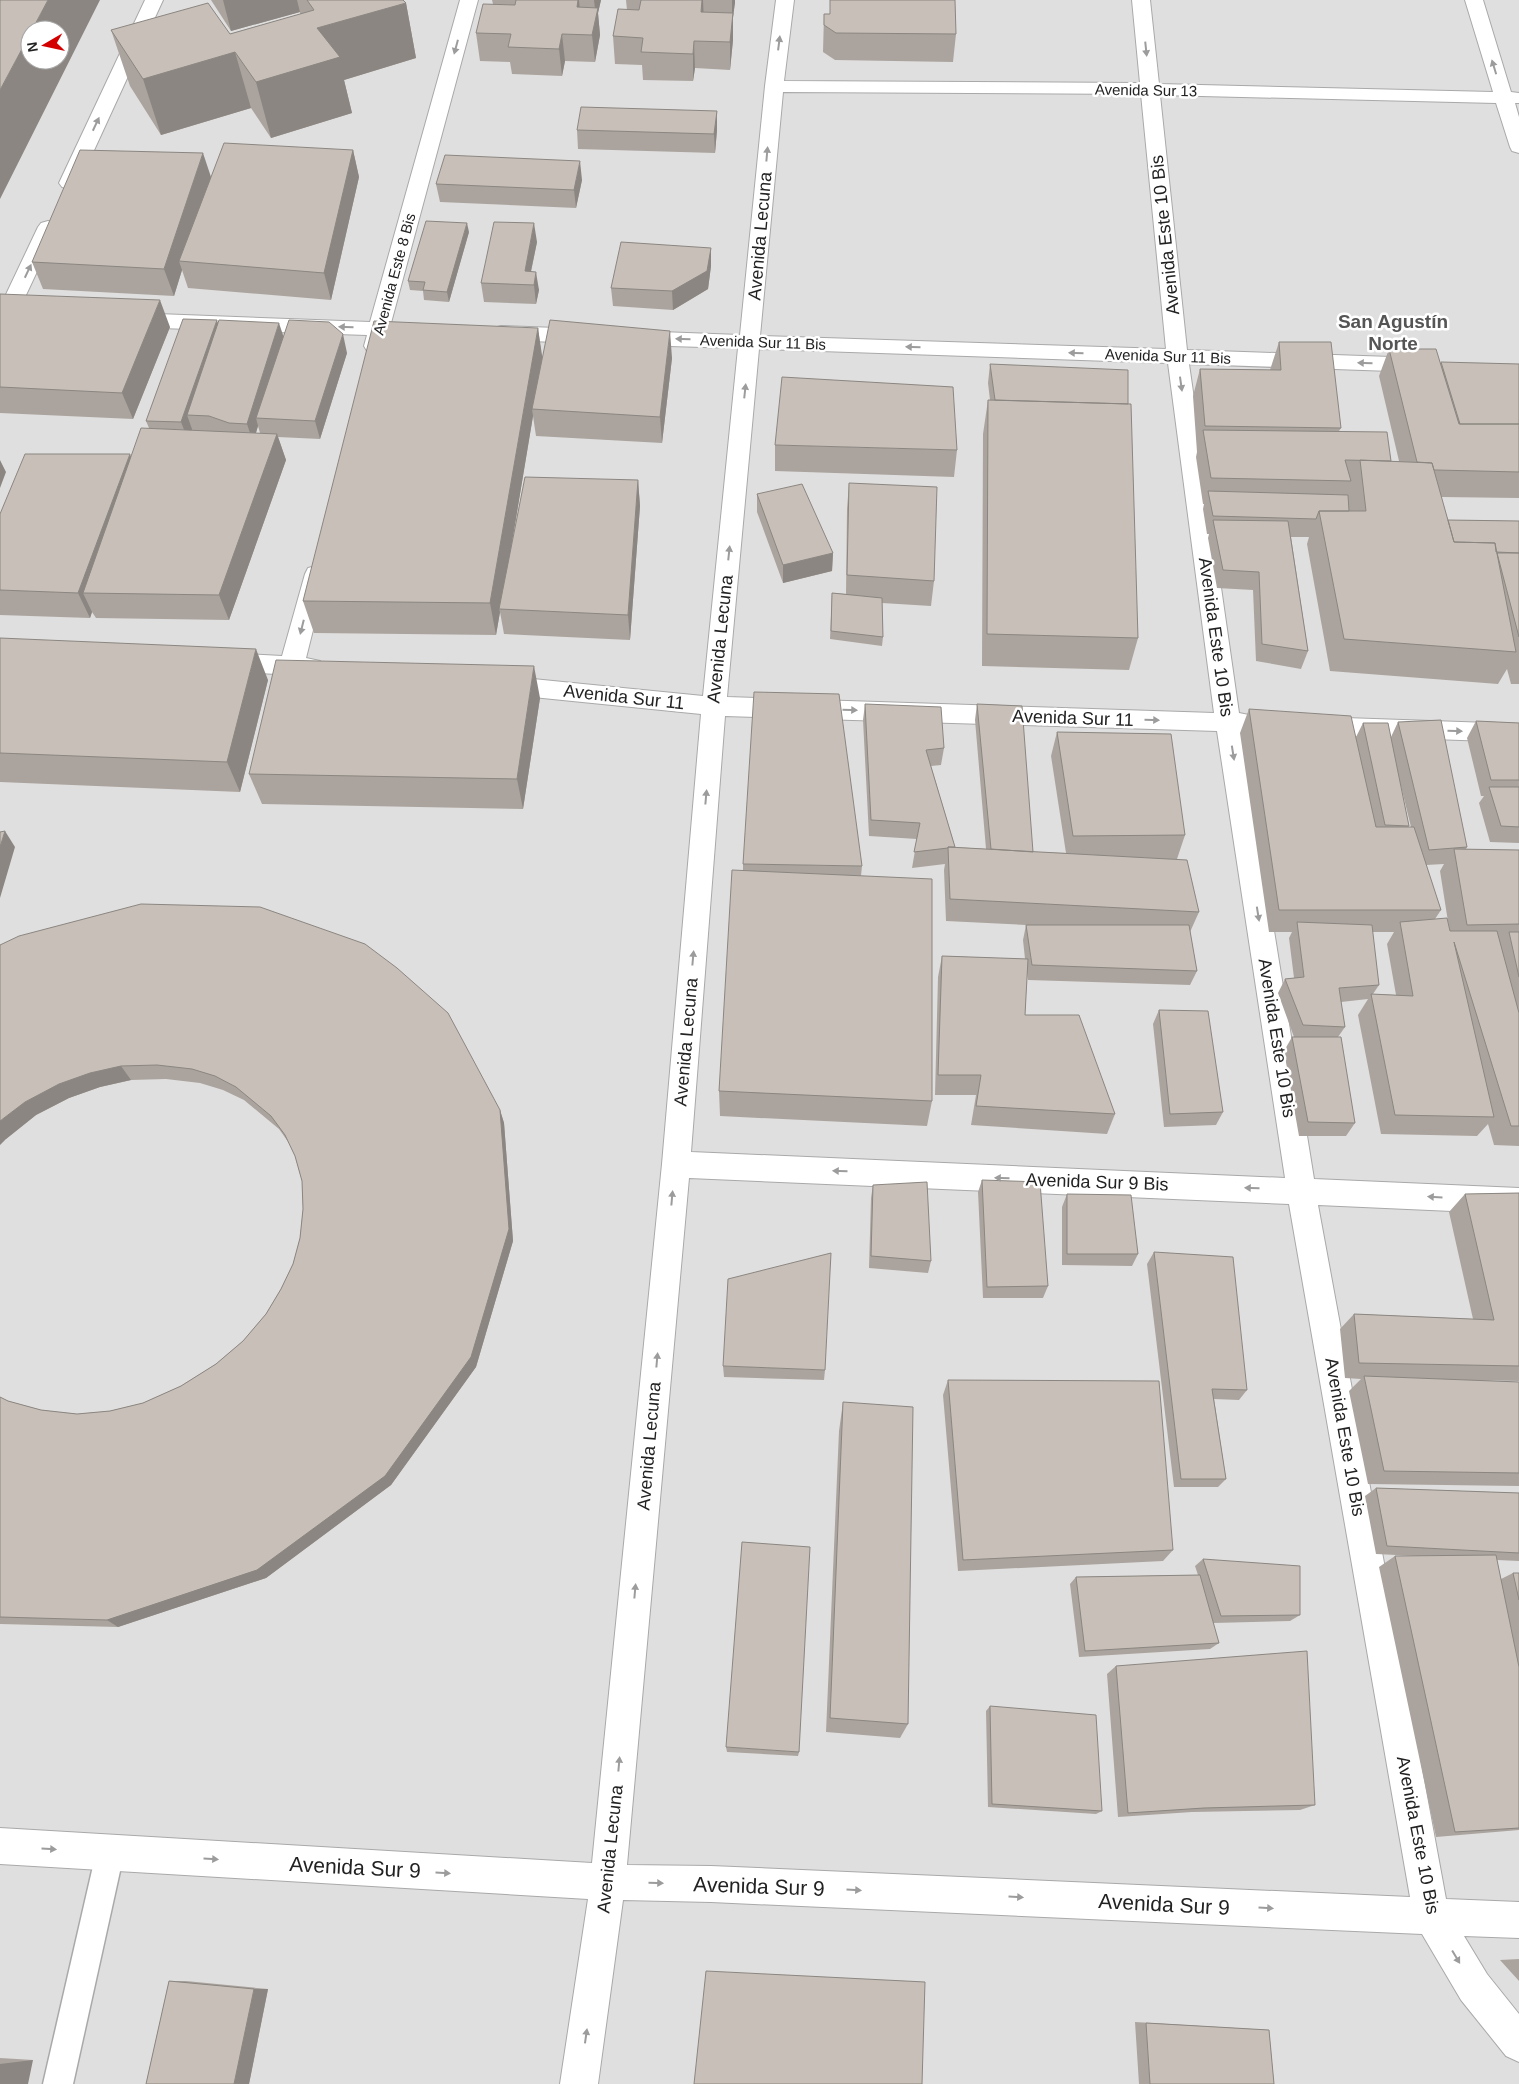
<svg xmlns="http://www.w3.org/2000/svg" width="1519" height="2084" font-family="Arial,sans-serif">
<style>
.residential{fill:#e0dfdf;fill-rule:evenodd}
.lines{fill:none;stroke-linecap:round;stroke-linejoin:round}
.lane-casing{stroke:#a9a9a9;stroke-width:3}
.street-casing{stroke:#a9a9a9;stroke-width:2}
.lane{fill:#fff;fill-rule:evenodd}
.street{fill:#fff;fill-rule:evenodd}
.wall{fill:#aba49e;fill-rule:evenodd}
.shaded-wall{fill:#8b8681}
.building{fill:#c7bfb8;stroke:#8b8681}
.oneway{fill:#9c9c9c}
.labels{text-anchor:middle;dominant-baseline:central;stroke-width:5;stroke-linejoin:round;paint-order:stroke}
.far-street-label{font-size:15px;fill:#222;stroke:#fff}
.street-label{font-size:18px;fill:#222;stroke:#fff}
.far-district-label{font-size:19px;font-weight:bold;fill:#555;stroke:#fff}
.near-street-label{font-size:21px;fill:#222;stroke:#fff}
</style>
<rect width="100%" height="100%" fill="#f2efe9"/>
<!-- residential -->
<path class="residential" d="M0,0H1519V2084H0ZM30,30H60V60H30Z"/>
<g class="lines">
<defs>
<path id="lane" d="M110,1839L120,1843L124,1853L73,2084H43L96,1853L100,1843Z"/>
<path id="street" d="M145,0H163L79,183L76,187L69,189L62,187L59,183Z
M460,0H478L391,323L415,325L418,330L415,335L408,337L387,336L381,351L374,353L367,351L364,346L367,335L131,327L124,325L121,320L124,315L131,313L370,322Z
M776,0H794L784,81L1140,83L1132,0H1150L1159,84L1493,92L1465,0H1483L1511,92L1519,93V103H1515L1519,117V153L1512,151L1510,147L1496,103L1160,95L1187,350L1420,358L1427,360L1430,365L1427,370L1420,372L1189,364L1239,713L1254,716L1257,723L1254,730L1242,732L1314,1179L1519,1188V1214L1318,1205L1446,1899L1519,1902V1938L1464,1936L1487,1974L1519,2014V2062L1506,2056L1461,2000L1422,1934L711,1902L623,1900L598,2084H560L588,1899L0,1864V1828L592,1863L662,1164L701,714L502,694L494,691L490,685L494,679L502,676L703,696L738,348L634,345L627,343L624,338L627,333L634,331L740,335L765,86ZM783,92L1141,94L1166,349L760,336ZM759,349L1168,363L1214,713L727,697ZM725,716L1217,731L1285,1178L691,1152ZM689,1178L1289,1204L1410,1897L711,1866L627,1865Z
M48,221L55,223L58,227L10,329L7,334L0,336V307L38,227L41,223Z
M501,326L586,329L593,331L596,336L593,341L586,343L501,340L494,338L491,333L494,328Z
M316,566L324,568L327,574L306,658L320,661L324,667L320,673L312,676L226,671L218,668L214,662L218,656L226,653L282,656L305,574L308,568Z
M1316,717L1519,724V742L1316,735L1307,733L1304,726L1307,719Z"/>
</defs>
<!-- lane casing -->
<use href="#lane" class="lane-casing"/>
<!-- street casing -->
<use href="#street" class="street-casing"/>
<!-- lane -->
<use href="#lane" class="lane"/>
<!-- street -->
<use href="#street" class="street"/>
</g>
<!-- wall -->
<path class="wall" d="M211,0H403L406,3L416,58L344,80L352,113L271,138L251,108L161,135L130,86L111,30L230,34L300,14V12L231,31Z
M492,0H601L598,13L600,35L595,62L565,61L562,76L512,74L510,62L480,61L476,33L493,4Z
M626,0H735L733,17V40L730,70L695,68L693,81L643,80L642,65L615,64L613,36L627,10Z
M824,14L956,34L953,62L835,60L823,52Z
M717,111V130L715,153L578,149L577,130Z
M353,150L359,177L331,300L188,288L182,270L174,296L43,289L32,262L211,177Z
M582,180L576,208L440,202L436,184Z
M469,232L449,302L424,300L423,291L410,290L408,281Z
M537,242L531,272L539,290L536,304L484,302L481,283Z
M711,266L708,289L673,310L613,306L611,288Z
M0,294L170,327L133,419L0,413Z
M218,324L283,336L347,353L320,439L278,437L286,460L229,620L96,618L92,612L90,618L0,615V514L131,457L149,428L146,421ZM258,426L260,433H256Z
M538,328L542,360L672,358L662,443L536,436L533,416L511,547L638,480L640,506L630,640L504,634L500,612L496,635L314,633L303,601Z
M1279,342L1341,428L1339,431L1391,461H1399L1379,376L1389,349L1440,363L1519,364V498L1441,497L1448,520L1519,521V684H1511L1507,669L1498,684L1330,671L1307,544L1309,537H1291L1308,651L1301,669L1256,661L1253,590L1217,588L1208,538L1209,534H1207L1203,509L1204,504H1203L1196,457L1197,452L1193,396L1200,369L1270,370Z
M990,364L1128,404L1138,638L1129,670L982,666L983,434L988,400H990L988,383Z
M775,445L957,450L954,477L775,471Z
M849,483L934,581L931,606L882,603L883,637L882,646L830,639L832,593L846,594L847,509Z
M757,494L833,553L832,571L783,583L757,512Z
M0,638L268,680L240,792L0,782Z
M540,698L523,809L262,804L249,774Z
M865,704L944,748L941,765L931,766L955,847L986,849L975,720L977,704L1033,852L1066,853L1051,756L1057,732L1185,835L1177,859H1156L1199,912L1190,932L1197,971L1190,985L1028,980L1027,972L1025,1015L1115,1114L1107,1134L971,1125L976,1095H935L938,977L942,956L1025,959L1023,940L1026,925L946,921L944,870L945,864L912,868L917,839L869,836L863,720Z
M1249,709L1356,737L1363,723L1391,737L1398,722L1467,847L1466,849L1519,850V1146L1494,1145L1488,1124L1477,1136L1381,1134L1358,1015L1368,999L1341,1002L1345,1027L1338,1037L1355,1123L1346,1136H1299L1284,1051L1292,1037H1294L1278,993L1285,979L1294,978L1289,938L1292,932H1269L1240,733ZM1400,782L1411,827H1408L1409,826ZM1444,864L1440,871L1449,928L1435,919L1441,910L1426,865ZM1372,932H1394L1387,944L1396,995L1373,994L1379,985Z
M1476,721L1519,723V843L1490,842L1479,803L1484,796H1481L1467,738Z
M743,864L862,866L861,876L932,1101L927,1126L720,1116L719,1091L743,871Z
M0,945L500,1110L504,1123L513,1241L476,1367L391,1485L266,1578L118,1627L0,1624V1397L8,1401L41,1410L77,1414L110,1411L143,1403L181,1386L216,1364L243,1341L266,1314L281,1289L293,1264L300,1238L303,1209L302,1181L295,1156L289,1143L279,1129L244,1100L223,1090L200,1083L166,1079L131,1080L100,1087L69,1098L36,1115L6,1139Z
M1159,1010L1223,1112L1216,1125L1164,1127L1153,1024Z
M982,1180L1048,1286L1043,1298H983L978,1192Z
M873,1185L931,1261L928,1273L869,1268L871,1198Z
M1519,1193V1381L1473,1380L1519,1382V1486L1368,1484L1349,1391L1361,1379L1345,1378L1340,1329L1354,1314L1473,1319L1449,1212L1465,1194Z
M1067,1194L1138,1254L1132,1266L1062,1265V1207Z
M1154,1252L1247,1390L1239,1400L1214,1399L1226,1479L1218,1487H1174L1147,1264Z
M723,1366L825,1370L824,1380L724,1377Z
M948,1380L1173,1550L1163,1561L958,1571L943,1395Z
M843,1402L908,1724L900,1738L826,1732L839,1431Z
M1376,1488L1519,1493V1561L1497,1560L1501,1579L1513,1573H1519V1830L1436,1837L1379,1567L1395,1556H1417L1376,1554L1365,1496Z
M1203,1559L1300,1615L1290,1621L1213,1623L1219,1643L1210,1649L1079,1657L1070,1584L1076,1577L1198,1575L1195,1566Z
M1116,1666L1315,1805L1300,1810L1192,1812L1118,1817L1107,1674Z
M990,1706L1102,1811L1096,1814L988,1807L986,1711Z
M726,1747L799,1752L798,1756L727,1752Z
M1519,1959V1981L1500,1960Z
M169,1981H186L268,1989L249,2084H146Z
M1135,2022L1269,2030L1274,2084H1139Z
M0,2058L33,2060L0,2084Z"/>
<!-- shaded-wall -->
<path class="shaded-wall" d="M48,0H100L0,199V90L30,34V60H60V30H32Z
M223,0H297L300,12L231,31Z
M578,0H579L581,23L577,7Z
M594,0H601L598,13L600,35L595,62L592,35L596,18Z
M702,0H703L704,23L701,12Z
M732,0H735V3L733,17V40L730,70V42L732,20Z
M406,3L416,58L344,80L352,113L271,138L256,82L317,28Z
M562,34L565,61L562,76L559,49Z
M694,41L695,68L693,81V54Z
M235,52L251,108L161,135L143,79Z
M717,111V130L715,153L714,134Z
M353,150L359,177L331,300L324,273Z
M203,153L212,180L179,261L182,270L174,296L164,269Z
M580,161L582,180L576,208L574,190Z
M467,223L469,232L449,302L447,292Z
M534,223L537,242L528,285L525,271Z
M711,248V266L708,289L673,310L672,291Z
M536,272L539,290L536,304L534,285Z
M160,300L170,327L133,419L122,393Z
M217,320L223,338L187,415L192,429L188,440L181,422Z
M279,323L285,341L256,418L258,426L253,442L247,424Z
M538,328L543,362L532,409L533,416L501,609H499L500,612L496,635L490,603Z
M670,331L672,358L662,443L660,417Z
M343,334L347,353L320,439L315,421Z
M277,434L286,460L229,620L219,595Z
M130,454L141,481L83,593L92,612L90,618L78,593Z
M0,460L6,472L0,488Z
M638,480L640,506L630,640L628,615Z
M833,553L832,571L783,583V565Z
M256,649L268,680L240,792L227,762Z
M534,666L540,698L523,809L517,779Z
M5,831L15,847L0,898V847Z
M121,1066L131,1080L100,1087L69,1098L36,1115L6,1139L0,1145V1121L25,1102L59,1084L90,1073Z
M500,1110L504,1123L513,1241L476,1367L391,1485L266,1578L118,1627L107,1620Z
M254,1989H268L249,2084H234Z
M33,2060L28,2084H0V2064Z"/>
<!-- building -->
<path class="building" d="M0,0H48L32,30H30V34L0,90Z
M307,0H403L406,3L317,28L340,57L256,82L235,52L143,79L111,30L208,3L230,34L314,10Z
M516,0H578L577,7L598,8L592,35L562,34L559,49L508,47L511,34L476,33L483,4L515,5Z
M641,0H702L701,12L733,13L730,42L694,41L693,54L641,52L643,38L613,36L618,9L639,10Z
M830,0H955L956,34L836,33L824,25V14H830Z
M581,107L717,111L714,134L577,130Z
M224,143L353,150L324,273L179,261Z
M80,150L203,153L164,269L32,262Z
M445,155L580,161L574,190L436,184Z
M426,221L467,223L447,292L423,290L425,282L408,281Z
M494,222L534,223L525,271L536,272L534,285L481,283Z
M621,242L711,248L707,271L672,291L611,288Z
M0,294L160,300L122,393L0,387Z
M183,319L217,320L181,422L146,421Z
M219,320L279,323L247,424L229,423L209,416L187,415Z
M289,320L329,322L343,334L315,421L256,418Z
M550,320L670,331L660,417L532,409Z
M374,321L538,328L490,603L303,601Z
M1279,342H1331L1341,428L1205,426L1200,369L1281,370Z
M1389,349H1436L1459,424H1519V472L1437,470H1434L1432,463L1417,462Z
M1441,362L1519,364V424H1460Z
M990,364L1128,370V404L995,400Z
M782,377L953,387L957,450L775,445Z
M988,400L1131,404L1138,638L987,634Z
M141,428L277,434L219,595L83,593Z
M1203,430L1387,432L1391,461L1345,460L1351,481L1211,478Z
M25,454H130L78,593L0,590V514Z
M1360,460L1432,463L1454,542L1495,543L1516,652L1344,639L1319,511H1366Z
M525,477L638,480L628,615L499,609Z
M849,483L937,487L934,581L847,575Z
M802,484L833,553L783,565L757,494Z
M1208,491L1348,495L1349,511H1319L1316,519L1213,516Z
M1213,520L1288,521L1308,651L1262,644L1259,572L1223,570Z
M1448,520L1519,521V553L1496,552L1495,543L1454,542Z
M1497,553H1519V637Z
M832,593L882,598L883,637L831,631Z
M0,638L256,649L227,762L0,753Z
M276,660L534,666L517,779L249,774Z
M754,692L839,694L862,866L743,864Z
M865,704L941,707L944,748L926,750L955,847H948V848L914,852L920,823L871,820Z
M977,704L1022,706L1033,852L991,849Z
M1249,709L1351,716L1376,827H1414L1441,910H1279Z
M1441,720L1467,847L1429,850L1398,722Z
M1476,721L1519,723V780H1491Z
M1363,723H1388L1409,826L1385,825Z
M1057,732L1171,734L1185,835L1073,836Z
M1489,787H1519V827L1501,826Z
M5,831L0,847V832Z
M948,847L1187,860L1199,912L950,899Z
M1454,849L1519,850V924L1467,925Z
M732,870L932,879V1101L719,1091Z
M141,904L260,907L365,944L397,968L448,1013L500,1110L509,1229L471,1357L385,1476L257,1570L107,1620L0,1617V1397L8,1401L41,1410L77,1414L110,1411L143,1403L181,1386L216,1364L243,1341L266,1314L281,1289L293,1264L300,1238L303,1209L302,1181L295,1156L285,1135L271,1116L236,1087L215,1076L192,1069L157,1065L121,1066L90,1073L59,1084L25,1102L0,1121V945L19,936Z
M1447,918L1450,931H1497L1519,1013V1126H1511L1454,942L1494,1117L1395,1115L1371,994L1413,996L1400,922Z
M1297,922L1372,925L1379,985L1339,988L1345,1027L1303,1025L1285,979L1304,977Z
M1026,925H1189L1197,971L1032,965Z
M1509,932H1519V977Z
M942,956L1028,959L1025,1015H1079L1115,1114L976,1106L981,1075H938Z
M1159,1010L1208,1011L1223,1112L1170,1114Z
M1292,1037H1341L1355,1123L1308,1122Z
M982,1180L1040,1182L1048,1286L987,1287Z
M927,1182L931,1261L871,1256L873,1185Z
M1519,1193V1366L1359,1363L1354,1314L1494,1320L1465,1194Z
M1067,1194L1131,1195L1138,1254H1067Z
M1154,1252L1233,1257L1247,1390L1212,1389L1226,1479H1181Z
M831,1253L825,1370L723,1366L728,1279Z
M1364,1376L1519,1382V1473L1384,1471Z
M948,1380L1159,1381L1173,1550L963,1560Z
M843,1402L913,1407L908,1724L830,1718Z
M1376,1488L1519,1493V1553L1387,1546Z
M742,1542L810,1547L799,1752L726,1747Z
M1496,1555L1519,1667V1828L1455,1832L1395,1556Z
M1203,1559L1300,1566V1615L1221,1616Z
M1513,1573H1519V1600Z
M1200,1575L1219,1643L1085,1651L1076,1577Z
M1307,1651L1315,1805L1204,1808L1128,1813L1116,1666Z
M990,1706L1096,1715L1102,1811L992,1804Z
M706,1971L925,1982L922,2084H694Z
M169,1981L254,1989L234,2084H146Z
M1146,2023L1269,2030L1274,2084H1150Z"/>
<!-- one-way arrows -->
<defs><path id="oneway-solid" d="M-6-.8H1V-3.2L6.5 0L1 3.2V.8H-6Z" transform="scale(1.25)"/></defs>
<g class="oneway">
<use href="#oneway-solid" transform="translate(779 43) rotate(-83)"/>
<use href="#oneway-solid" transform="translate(456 47) rotate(105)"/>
<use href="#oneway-solid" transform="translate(1146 49) rotate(84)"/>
<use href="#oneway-solid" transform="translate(1494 67) rotate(-107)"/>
<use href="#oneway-solid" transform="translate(96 124) rotate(-65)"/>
<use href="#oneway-solid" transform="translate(767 154) rotate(-85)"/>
<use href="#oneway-solid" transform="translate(28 271) rotate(-65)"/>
<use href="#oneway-solid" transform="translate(346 327) rotate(-178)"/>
<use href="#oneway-solid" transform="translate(683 339) rotate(-178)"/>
<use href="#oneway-solid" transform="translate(913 347) rotate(-178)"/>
<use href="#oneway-solid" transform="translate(1076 353) rotate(-178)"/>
<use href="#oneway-solid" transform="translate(1365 363) rotate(-178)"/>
<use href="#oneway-solid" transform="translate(1181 384) rotate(82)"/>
<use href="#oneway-solid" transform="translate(745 391) rotate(-84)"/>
<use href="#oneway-solid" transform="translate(729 553) rotate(-84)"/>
<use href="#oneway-solid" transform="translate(302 627) rotate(104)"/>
<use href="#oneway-solid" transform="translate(850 710) rotate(2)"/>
<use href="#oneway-solid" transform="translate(1152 720) rotate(2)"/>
<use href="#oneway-solid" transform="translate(1455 731) rotate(2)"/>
<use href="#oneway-solid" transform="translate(1233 753) rotate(81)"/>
<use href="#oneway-solid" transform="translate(706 797) rotate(-85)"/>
<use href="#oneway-solid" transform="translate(1258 914) rotate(81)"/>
<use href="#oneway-solid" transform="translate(693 958) rotate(-85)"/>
<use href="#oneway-solid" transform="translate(840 1171) rotate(-178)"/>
<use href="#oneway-solid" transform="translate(1002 1178) rotate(-178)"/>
<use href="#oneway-solid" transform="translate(1252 1188) rotate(-178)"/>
<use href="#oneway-solid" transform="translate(1435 1197) rotate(-177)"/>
<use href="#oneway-solid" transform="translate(672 1198) rotate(-85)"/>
<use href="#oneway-solid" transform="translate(657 1360) rotate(-85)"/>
<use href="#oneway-solid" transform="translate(635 1591) rotate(-85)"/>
<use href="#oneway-solid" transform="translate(619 1764) rotate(-85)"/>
<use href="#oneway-solid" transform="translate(49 1849) rotate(3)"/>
<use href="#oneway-solid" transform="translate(211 1859) rotate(3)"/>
<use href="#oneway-solid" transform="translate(443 1873) rotate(3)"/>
<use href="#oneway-solid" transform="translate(656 1883) rotate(1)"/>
<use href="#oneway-solid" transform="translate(854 1890) rotate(3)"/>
<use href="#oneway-solid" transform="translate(1016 1897) rotate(3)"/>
<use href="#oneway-solid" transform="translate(1266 1908) rotate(3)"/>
<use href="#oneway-solid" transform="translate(1456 1957) rotate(59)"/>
<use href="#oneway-solid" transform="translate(586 2036) rotate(-82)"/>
</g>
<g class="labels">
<!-- far-street labels -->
<g class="far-street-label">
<text transform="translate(1146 90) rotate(1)">Avenida Sur 13</text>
<text transform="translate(394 274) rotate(-75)">Avenida Este 8 Bis</text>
<text transform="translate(763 342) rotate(2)">Avenida Sur 11 Bis</text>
<text transform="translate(1168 356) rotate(2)">Avenida Sur 11 Bis</text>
</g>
<!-- street labels -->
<g class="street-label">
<text transform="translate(1165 235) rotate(-96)">Avenida Este 10 Bis</text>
<text transform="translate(760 236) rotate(-85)">Avenida Lecuna</text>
<text transform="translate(1216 637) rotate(82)">Avenida Este 10 Bis</text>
<text transform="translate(720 639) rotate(-84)">Avenida Lecuna</text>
<text transform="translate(624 697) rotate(6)">Avenida Sur 11</text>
<text transform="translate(1073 718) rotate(2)">Avenida Sur 11</text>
<text transform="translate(1277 1038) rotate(81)">Avenida Este 10 Bis</text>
<text transform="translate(686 1042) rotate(-85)">Avenida Lecuna</text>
<text transform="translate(1097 1182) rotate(2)">Avenida Sur 9 Bis</text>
<text transform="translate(1345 1437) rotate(80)">Avenida Este 10 Bis</text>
<text transform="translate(649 1446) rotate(-85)">Avenida Lecuna</text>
<text transform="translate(1418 1835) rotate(79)">Avenida Este 10 Bis</text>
<text transform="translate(610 1849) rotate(-84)">Avenida Lecuna</text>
</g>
<!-- far-district labels -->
<g class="far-district-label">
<text x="1393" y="321">San Agustín<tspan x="1393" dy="22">Norte</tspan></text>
</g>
<!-- near-street labels -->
<g class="near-street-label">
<text transform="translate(355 1867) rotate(3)">Avenida Sur 9</text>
<text transform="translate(759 1886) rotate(2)">Avenida Sur 9</text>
<text transform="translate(1164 1904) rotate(3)">Avenida Sur 9</text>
</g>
</g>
<!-- north arrow -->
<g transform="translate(45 45) rotate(261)"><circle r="24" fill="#ffffff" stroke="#a7a7a7"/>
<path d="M0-4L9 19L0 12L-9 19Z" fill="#d40000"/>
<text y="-8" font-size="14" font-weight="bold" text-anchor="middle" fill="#222222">N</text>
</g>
</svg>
